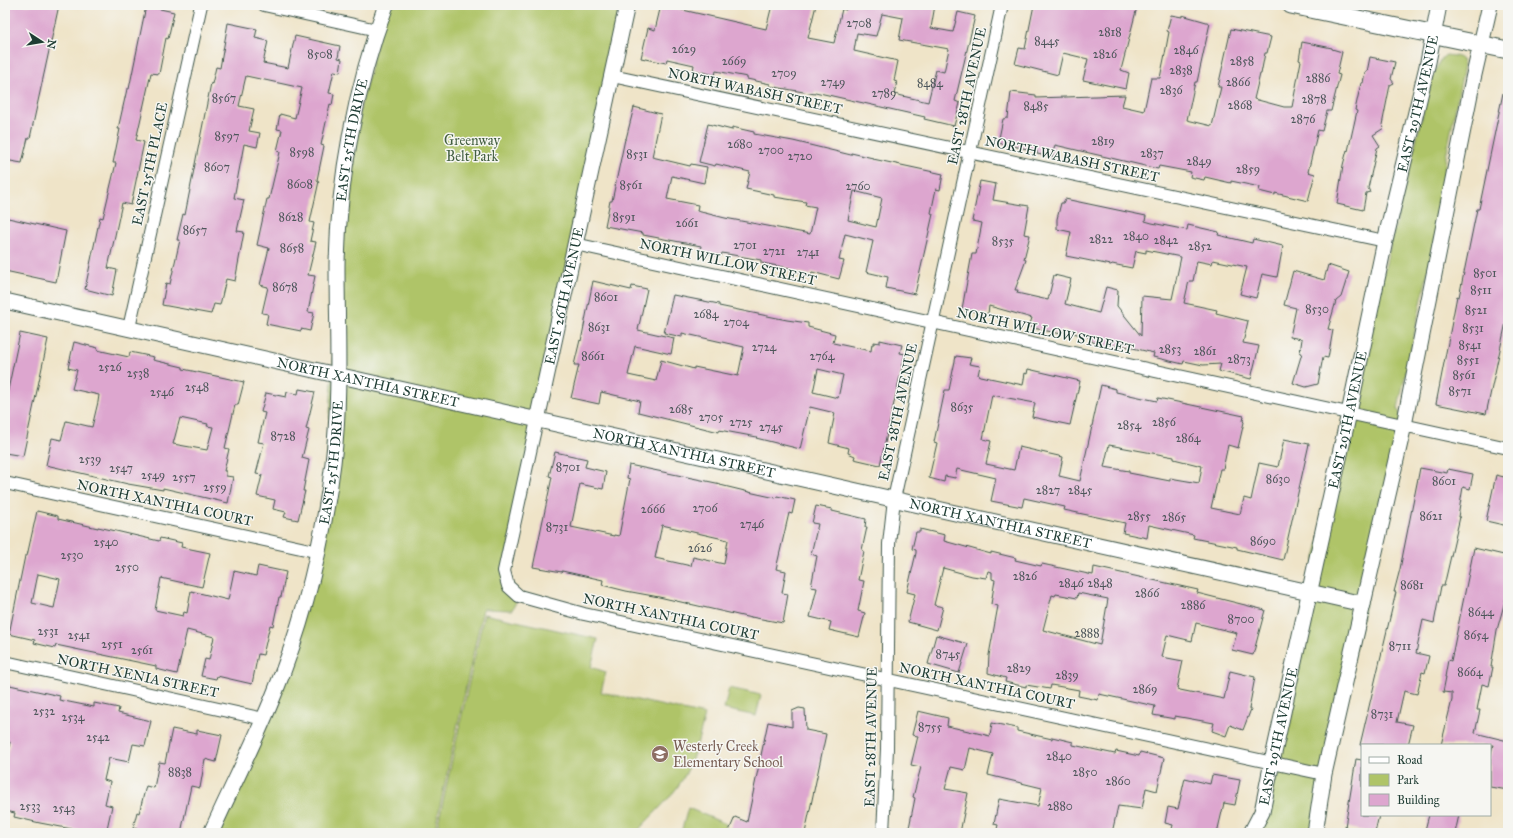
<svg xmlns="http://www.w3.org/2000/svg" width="1513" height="838" font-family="'IM FELL Great Primer',serif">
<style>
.green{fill:#afc468;stroke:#67804e}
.building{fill:#dda6cf;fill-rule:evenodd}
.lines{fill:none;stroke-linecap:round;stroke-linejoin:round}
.minor-casing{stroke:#3e564a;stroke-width:14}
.tertiary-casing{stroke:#3e564a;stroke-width:17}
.secondary-casing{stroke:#3e564a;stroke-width:19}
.minor{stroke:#fff;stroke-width:12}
.tertiary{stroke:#fff;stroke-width:15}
.secondary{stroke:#fff;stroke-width:17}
.labels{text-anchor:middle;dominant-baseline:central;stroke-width:3;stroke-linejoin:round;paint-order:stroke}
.number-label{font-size:12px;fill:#4e575b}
.street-label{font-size:14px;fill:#1f3d34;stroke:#f6f6f2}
.park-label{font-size:14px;fill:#435f41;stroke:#f6f6f2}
.education-label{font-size:14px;fill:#785e54;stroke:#f6f6f2;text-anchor:start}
</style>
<rect width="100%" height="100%" fill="#f6f6f2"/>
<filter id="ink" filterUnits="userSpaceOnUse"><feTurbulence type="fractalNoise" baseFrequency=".025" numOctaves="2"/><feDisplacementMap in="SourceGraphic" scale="8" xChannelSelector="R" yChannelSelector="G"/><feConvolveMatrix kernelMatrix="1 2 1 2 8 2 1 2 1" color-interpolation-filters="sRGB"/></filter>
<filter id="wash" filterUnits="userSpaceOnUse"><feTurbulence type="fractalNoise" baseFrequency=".012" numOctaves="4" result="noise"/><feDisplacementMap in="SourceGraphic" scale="16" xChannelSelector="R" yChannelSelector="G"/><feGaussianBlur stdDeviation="0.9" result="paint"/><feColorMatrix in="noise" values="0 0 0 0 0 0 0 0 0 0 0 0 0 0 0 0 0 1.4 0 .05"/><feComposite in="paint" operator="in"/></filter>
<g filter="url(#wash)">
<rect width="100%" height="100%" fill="#efe4c8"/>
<!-- green -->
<path class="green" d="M386,5H627L504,571L519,596L512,610L483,609L434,833H211L264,719L322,537L346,166Z
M1446,55C1454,56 1464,56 1464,66L1446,156L1440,217L1398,408L1404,425L1315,833H1251L1349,413L1427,97C1430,87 1437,59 1446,55Z
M484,614L598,639L591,667L606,672L601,692L705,715C700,734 695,754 687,771C676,795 653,813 636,833H436Z
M729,688L761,695L756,716L724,709Z
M688,808L726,824L722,833H681Z"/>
<g id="blocks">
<!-- building -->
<path class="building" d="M5,5H59L30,138H28L22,163L5,160Z
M661,5L766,29L772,5H816L808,38L834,43L842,9L846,10L847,5H935L931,28L953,32L958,12L975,16L955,101L960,103L954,126L924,119L925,117L815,92V94L769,86L770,84L747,79V77L716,71L715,75L693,70L694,65L667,59L666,63L641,58L648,28L655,30ZM882,14L903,18L899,40L949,49L944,72L936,70L928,102L894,94L897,82L894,81L898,61L854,51L857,33L876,36Z
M1034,5H1125L1137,7L1121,70L1129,73L1126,89L1083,80L1088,59L1063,53L1058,75L1015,64L1019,48L1025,49Z
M146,6L174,12L168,39L166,38L159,74L151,73L136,140L144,142L131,205L122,203L108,268L117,270L112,296L85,289L100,217L103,218L116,163H113L120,129H118L127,89H129Z
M1171,15L1182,17V15L1210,23L1197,82H1195L1187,120L1212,126L1221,87H1218L1231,29L1271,37L1267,53H1265L1261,74H1260L1254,99L1284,107H1292L1301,61L1299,60L1302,42L1332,48V49L1342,52L1337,74L1340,75L1331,111H1327L1322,131L1318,130L1308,172L1315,174L1308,201L1275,193V195L1259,191L1260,187L1231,181V183L1205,177L1204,180L1190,177L1191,172L1159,166L1158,169L1055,145L1052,157L1037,154V151L998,143L1003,119L1008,118L1011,92L1036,95V98L1125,95L1122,106L1144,111L1151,78H1160L1165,54L1169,32L1167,31Z
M228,23L257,29L255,38L268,41L263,63L288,68L295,36L340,46L338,58L342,59L340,72L334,71L329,93L334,94L332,105L330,104L321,145L324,146L317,180L319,181L310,222L314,223L310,241L316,242L308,275L315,276L308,312L314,313L310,331L301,329V331L266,324L268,314L262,313L268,287L260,285L269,248L257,245L267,199H269L280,152L277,151L282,130L277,129L280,114L295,118L302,88L246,76L239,106L254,109L249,131L260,133L257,147L244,144L234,198L244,200L237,231L244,232L235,281L226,279L220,305L214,304L211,314L162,305L166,283L170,284L180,240H177L183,214L185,215L211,83L212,84L216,67L220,68Z
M1370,57L1395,62L1391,79L1394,83L1390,85L1382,125L1384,128L1373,135L1380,146L1377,148L1368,188L1370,192L1366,193L1363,210L1337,204L1343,165L1347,150L1348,151L1357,111L1355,110L1361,83H1363L1365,72H1367Z
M1503,93H1508V313L1486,414L1436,404L1457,296L1459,297L1477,209H1479Z
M634,107L661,114L652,157L690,166L691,164L707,167L704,183L672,176L667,199L698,205L697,211L725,218L810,234L816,207L805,205L806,202L774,197V195L746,189L750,172L716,164L715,166L699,162L708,124L732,130V127L754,132V134L793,141L851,155V153L873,158V159L943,174L940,190L936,189L931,213L933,214L915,294L886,288L888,277L866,272L873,241L845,234L839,260L844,261L839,279L812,272L811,275L790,270V268L761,263V260L722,253L721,256L700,251L701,246L643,235V233L605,226L610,201H612L625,139H626ZM854,191L882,198L876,227L848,220Z
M980,181L996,184L993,200L1029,206L1024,234L1030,235L1024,259L1026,260L1015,290H1018L1017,293L1048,300L1054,275L1071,279L1065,304L1099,313L1106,287L1118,290L1117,306L1141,336L1142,296L1172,299L1181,257L1146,250V253L1136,251L1132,268L1112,264L1111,265L1066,256L1071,232L1057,229V219L1061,203H1063L1065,199L1146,216L1145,221L1152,223L1187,230L1188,225L1219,232L1218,235L1252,243L1253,239L1283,246L1277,277L1262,274L1256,298L1240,294L1247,267L1213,260L1212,264L1197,261L1193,281H1189L1184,303L1217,310L1216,313L1248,321L1243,343L1259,346L1251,379L1219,371L1221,364L1203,365L1184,361L1183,364L1153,357L1154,353L1120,345L1105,348L1091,341L1092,338L1062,330L1061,334L1029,327L1032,318L989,306L988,314L962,309L972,254H976L982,223L972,221Z
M8,218L66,231L56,282L5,271V231Z
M1328,265L1349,272L1341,297L1336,301L1328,329L1333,330L1328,358L1323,357L1318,384L1306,387L1293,383L1302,353H1300L1302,339L1290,337L1296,308L1284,305L1293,271L1324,280Z
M593,281L631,290L632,286L647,289L638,330L674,338L671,354L635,346L628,375L656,381L661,360L694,369V367L738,376L744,347L682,333V337L664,333L673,295L719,304V306L787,320L808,323V327L835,334L833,343L871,351L872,344H874V342L880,343V340L902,345L900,353L905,354L880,465L854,459L855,456L848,453L849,448L829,443L835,413L810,407L800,449L756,438L757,437L719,430V432L638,412L640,401L601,392L599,404L571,398L579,365H574L580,340L581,341ZM818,369L843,375L838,398L813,392Z
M20,333L48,339L23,456L5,453V404Z
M74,342L98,348L97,350L129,357L130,352L154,357L153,360L183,367V369L244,382L238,405H235L225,448L229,449L224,471H226V476L233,477L228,503L163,488V490L128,484L46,465L52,438L61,440L66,421L92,427L98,402L99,395L72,389L77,370L68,368ZM180,418L208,424L207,426L213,427L207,450L173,444Z
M956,356L971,358L969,364L980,366L978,375L980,376L1023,385L1025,373L1027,374L1028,369L1080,381L1070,425L1032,417L1035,403L992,395L983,439L991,441L986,464L1014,470L1019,447L1063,457L1059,476L1080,481L1101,385L1116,389V392L1157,401L1158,398L1244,416L1243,421L1244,422L1238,448L1228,445L1223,469H1220L1211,508L1240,514L1244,498L1251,500L1259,463L1278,467L1284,439L1309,444L1283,560L1237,549V547L1193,538L1194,535L1149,525L1147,538L1123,533L1125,523L1064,510L1065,507L1024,498L1022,507L991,501L996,478L957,469L955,478L945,476L944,482L929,478L937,443L934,442L945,390H949ZM1109,445L1174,457V459L1202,466L1199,483L1170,478V481L1129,473V471L1104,467Z
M299,389L315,392L306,429L309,430L302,458L309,460L303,491H305L298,520L284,517L286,512L273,509L275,500L257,496L262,475L256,474L264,443L258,442L265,413L261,412L266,393L286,397L287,392L298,394Z
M555,452L587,459L585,467L606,472L603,489L580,484L571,527L614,536V535L619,536L630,479L627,478L629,465L721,484L720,485L753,493L776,498L777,496L795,500L792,514L789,513L776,569L786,571L782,593L788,594L783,623L751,617V618L659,597L626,591L602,585L603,580L562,571V572L533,567L552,477L549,476ZM662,525L728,540L724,564L693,557L691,566L655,558Z
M1420,468L1447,473L1448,469L1473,474L1470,489L1463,487L1458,517H1460L1444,586H1441L1434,623L1423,620L1416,653L1429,656L1425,673L1422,672L1417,694L1404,691L1397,722L1413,725L1408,745H1360L1396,592H1394L1400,569Z
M1496,475L1508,478V526L1486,521Z
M816,506L832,509V511L866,519L865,527H867L862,550L864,551L858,580L864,581L858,611L865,613L859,637L829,630L831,622L810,617L817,588L811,587L817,556L811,554L818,524L812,523Z
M37,511L58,516V519L98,528V527L116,531L159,541L160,538L182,543L181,547L210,553L202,587L161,578L155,610L183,616L184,612L187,613L191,591L228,600L234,571L256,576L258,566L286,572L281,597H279L273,626L270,625L263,655L258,654L252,684L217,676L216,679L201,676L205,659L209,660L214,637L187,630L177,674L156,669V666L56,645L55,648L34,643L35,640L9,634L25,556H27ZM38,574L60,579L54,608L32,603Z
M920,529L945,535L944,541L991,554V552L1016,558L1015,560L1041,566L1042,564L1093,575L1094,567L1198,590L1197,593L1265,610L1253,655L1232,650L1237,633L1196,623L1192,641L1167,635L1162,657L1183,661L1177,689L1180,690L1224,699L1230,671L1255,677L1249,709H1251L1243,730L1230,725L1226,736L1212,731L1214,723L1175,716V719L1153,715L1155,706L1099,694L1098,700L1078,696L1079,690L1051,685L1050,689L1026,685V687L1005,682L1006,678L988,673L989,655L998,606L991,604L995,580L992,579V572L988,571L986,578L972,576L943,568L934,605L943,607L937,630L908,622L915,594L907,592L916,553V550L912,549L916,532H920ZM1078,593L1108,599L1100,645L1043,630L1052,595L1055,596L1056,594L1077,598Z
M1474,548L1508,556V590L1497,630L1491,667H1493L1489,686L1482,684L1477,710H1480L1475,733L1508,741V790L1490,787V757L1493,745H1441L1452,700V693L1443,692L1446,677H1445L1448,660L1451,661Z
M936,635L968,644L959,673L928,664Z
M5,684L60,696L59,700L94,707V703L119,708L118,713L151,721L145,746L133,744L129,762L109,758L104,780L110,782L105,804L112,806L106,833H93L40,823L14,817L15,813L5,811V765L10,742L5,741Z
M799,708L805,709L806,730L826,734L805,833H728L735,817L747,822L768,722L792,727V711Z
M918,711L948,718L947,726L990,736L992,723L1017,728V731L1052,739V737L1073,742V745L1115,754L1116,751L1139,756L1140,752L1164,758L1157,791L1146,788L1142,809L1118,806L1112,833H996L998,825L994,824L999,799L1038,806L1042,788L988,775L993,754L970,748L965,770L951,767L945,789L968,793L960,833H933L909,828L915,798L913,797L921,767L911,765L918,736L912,735Z
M172,729L197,734V730L222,735L216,762L205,759L200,788L191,786L181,833H156L133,828L137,812L139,813L146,786L154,788L159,762L165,763Z
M1356,759L1362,760V815H1379L1375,833L1345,827Z
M1212,775L1240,780L1235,805L1224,803L1217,833H1171L1173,825L1165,823L1168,807L1178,809L1185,778L1210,784Z
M1429,815H1459L1455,833H1439L1425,830Z"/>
</g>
</g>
<g filter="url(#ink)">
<use href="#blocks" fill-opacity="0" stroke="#3e564a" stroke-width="1"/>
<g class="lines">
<defs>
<path id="minor" d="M264,5L377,30
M612,76L1385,241
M575,244L1508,448
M129,328L201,5
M537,420L504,571L508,586L519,596L584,614L1324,774
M5,483L319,552
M5,662L264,719
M883,833L887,749L889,544L894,499L1002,5"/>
<g id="tertiary">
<path id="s1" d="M5,301L1363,604"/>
<path id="s2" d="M537,420L627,5"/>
<path id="s3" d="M211,833C232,786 256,740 275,692C305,619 323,542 333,463C341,397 337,332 337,266C338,181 356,85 386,5"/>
<path id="s4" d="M1251,833L1262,812L1272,762L1349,413L1385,241L1428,62L1439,5"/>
<path d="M1315,833L1324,774L1404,425L1473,79L1490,5"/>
</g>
<path id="secondary" d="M1291,5L1508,50"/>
</defs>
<!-- minor casing -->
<use href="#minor" class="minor-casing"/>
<!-- tertiary casing -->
<use href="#tertiary" class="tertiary-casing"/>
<!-- secondary casing -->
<use href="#secondary" class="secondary-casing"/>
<!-- minor -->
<use href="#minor" class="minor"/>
<!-- tertiary -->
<use href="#tertiary" class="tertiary"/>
<!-- secondary -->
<use href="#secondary" class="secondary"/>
</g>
</g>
<!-- icons -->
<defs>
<symbol id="school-disc" viewBox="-11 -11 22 22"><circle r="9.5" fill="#8d6e63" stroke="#f6f6f2"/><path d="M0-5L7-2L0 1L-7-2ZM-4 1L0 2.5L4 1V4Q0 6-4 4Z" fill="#fff"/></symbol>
</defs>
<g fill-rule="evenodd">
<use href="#school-disc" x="650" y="744" width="20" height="20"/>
</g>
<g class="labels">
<!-- number labels -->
<g class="number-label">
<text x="859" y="23">2708</text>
<text x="1110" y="32">2818</text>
<text x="1047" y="41">8445</text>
<text x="684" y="49">2629</text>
<text x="1186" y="50">2846</text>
<text x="320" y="54">8508</text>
<text x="1105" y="54">2826</text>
<text x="734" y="61">2669</text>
<text x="1242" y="61">2858</text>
<text x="1181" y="70">2838</text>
<text x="784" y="73">2709</text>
<text x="1318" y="78">2886</text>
<text x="833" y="82">2749</text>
<text x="1238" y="82">2866</text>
<text x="930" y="83">8484</text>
<text x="1171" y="90">2836</text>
<text x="884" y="93">2789</text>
<text x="224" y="98">8567</text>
<text x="1314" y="99">2878</text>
<text x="1240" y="105">2868</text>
<text x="1036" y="106">8485</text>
<text x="1303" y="119">2876</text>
<text x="227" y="136">8597</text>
<text x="1103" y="141">2819</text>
<text x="740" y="144">2680</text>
<text x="771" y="150">2700</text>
<text x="302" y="152">8598</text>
<text x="1152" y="153">2837</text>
<text x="637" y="154">8531</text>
<text x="800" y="156">2720</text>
<text x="1199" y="161">2849</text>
<text x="217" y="167">8607</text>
<text x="1248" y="169">2859</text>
<text x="300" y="184">8608</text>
<text x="631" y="185">8561</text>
<text x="858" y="186">2760</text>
<text x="291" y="217">8628</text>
<text x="624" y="217">8591</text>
<text x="687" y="223">2661</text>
<text x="195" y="230">8657</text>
<text x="1136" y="236">2840</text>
<text x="1101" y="239">2822</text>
<text x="1166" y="240">2842</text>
<text x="1003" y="241">8535</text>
<text x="745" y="245">2701</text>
<text x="1200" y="246">2852</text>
<text x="292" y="248">8658</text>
<text x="774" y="251">2721</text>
<text x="808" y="252">2741</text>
<text x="1485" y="273">8501</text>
<text x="285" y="287">8678</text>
<text x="1481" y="290">8511</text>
<text x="606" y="297">8601</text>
<text x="1317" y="309">8530</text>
<text x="1476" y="310">8521</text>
<text x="706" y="314">2684</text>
<text x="736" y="322">2704</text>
<text x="599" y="327">8631</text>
<text x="1473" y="328">8531</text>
<text x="1470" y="345">8541</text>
<text x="764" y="347">2724</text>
<text x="1170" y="349">2853</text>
<text x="1205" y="351">2861</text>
<text x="593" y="356">8661</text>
<text x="822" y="356">2764</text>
<text x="1239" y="359">2873</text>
<text x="1468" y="360">8551</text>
<text x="110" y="367">2526</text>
<text x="138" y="373">2538</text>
<text x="1464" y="375">8561</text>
<text x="197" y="387">2548</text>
<text x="1460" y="391">8571</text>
<text x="162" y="392">2546</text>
<text x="962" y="407">8635</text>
<text x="681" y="409">2685</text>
<text x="711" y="417">2705</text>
<text x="741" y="422">2725</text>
<text x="1164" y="422">2856</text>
<text x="1129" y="425">2854</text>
<text x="771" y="427">2745</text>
<text x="283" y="436">8728</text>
<text x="1188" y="438">2864</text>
<text x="90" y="459">2539</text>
<text x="568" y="467">8701</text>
<text x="121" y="468">2547</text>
<text x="153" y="475">2549</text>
<text x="184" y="477">2557</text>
<text x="1278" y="479">8630</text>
<text x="1444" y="481">8601</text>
<text x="215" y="487">2559</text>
<text x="1048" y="490">2827</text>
<text x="1080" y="490">2845</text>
<text x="705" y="508">2706</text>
<text x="653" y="509">2666</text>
<text x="1139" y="516">2855</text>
<text x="1431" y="516">8621</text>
<text x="1174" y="517">2865</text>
<text x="752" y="524">2746</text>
<text x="557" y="527">8731</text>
<text x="1263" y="541">8690</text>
<text x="106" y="542">2540</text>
<text x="700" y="548">2626</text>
<text x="72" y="555">2530</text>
<text x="127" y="567">2550</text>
<text x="1025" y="576">2826</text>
<text x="1071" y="583">2846</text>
<text x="1100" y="583">2848</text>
<text x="1412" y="585">8681</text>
<text x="1147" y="593">2866</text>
<text x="1193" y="605">2886</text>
<text x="1481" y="612">8644</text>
<text x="1241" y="619">8700</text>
<text x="48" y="631">2531</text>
<text x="1087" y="633">2888</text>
<text x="79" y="635">2541</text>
<text x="1476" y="635">8654</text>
<text x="112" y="644">2551</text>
<text x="1400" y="646">8711</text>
<text x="142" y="650">2561</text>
<text x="948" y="654">8745</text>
<text x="1019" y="668">2829</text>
<text x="1470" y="672">8664</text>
<text x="1067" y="675">2839</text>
<text x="1145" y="689">2869</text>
<text x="44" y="711">2532</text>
<text x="1382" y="714">8731</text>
<text x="73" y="717">2534</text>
<text x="930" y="727">8755</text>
<text x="98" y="737">2542</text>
<text x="1059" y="756">2840</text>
<text x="180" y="772">8838</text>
<text x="1085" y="772">2850</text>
<text x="1118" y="781">2860</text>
<text x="30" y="806">2533</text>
<text x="1060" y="806">2880</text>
<text x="64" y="808">2543</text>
</g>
<!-- street labels -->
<g class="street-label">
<text transform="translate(755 91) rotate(12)">NORTH WABASH STREET</text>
<text transform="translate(967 96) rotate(-78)">EAST 28TH AVENUE</text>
<text stroke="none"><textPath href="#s4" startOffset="749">EAST 29TH AVENUE</textPath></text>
<text stroke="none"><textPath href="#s3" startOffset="716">EAST 25TH DRIVE</textPath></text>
<text transform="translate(1072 159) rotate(12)">NORTH WABASH STREET</text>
<text transform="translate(150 164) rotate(-78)">EAST 25TH PLACE</text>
<text transform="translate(728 262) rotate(12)">NORTH WILLOW STREET</text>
<text stroke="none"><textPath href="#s2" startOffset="127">EAST 26TH AVENUE</textPath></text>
<text transform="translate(1045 331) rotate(12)">NORTH WILLOW STREET</text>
<text stroke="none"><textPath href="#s1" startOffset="372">NORTH XANTHIA STREET</textPath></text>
<text transform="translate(898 412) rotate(-78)">EAST 28TH AVENUE</text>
<text stroke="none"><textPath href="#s4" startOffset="425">EAST 29TH AVENUE</textPath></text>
<text stroke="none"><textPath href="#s1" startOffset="696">NORTH XANTHIA STREET</textPath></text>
<text stroke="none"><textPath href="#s3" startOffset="392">EAST 25TH DRIVE</textPath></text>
<text transform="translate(165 503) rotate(12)">NORTH XANTHIA COURT</text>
<text stroke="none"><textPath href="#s1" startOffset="1020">NORTH XANTHIA STREET</textPath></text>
<text transform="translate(671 617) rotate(12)">NORTH XANTHIA COURT</text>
<text transform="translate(138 676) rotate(12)">NORTH XENIA STREET</text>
<text transform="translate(987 686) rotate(12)">NORTH XANTHIA COURT</text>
<text stroke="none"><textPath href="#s4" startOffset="101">EAST 29TH AVENUE</textPath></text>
<text transform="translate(871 737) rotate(-89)">EAST 28TH AVENUE</text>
</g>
<!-- park labels -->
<g class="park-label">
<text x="472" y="140">Greenway<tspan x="472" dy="16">Belt Park</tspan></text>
</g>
<!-- education labels -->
<g class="education-label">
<text x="673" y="746">Westerly Creek<tspan x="673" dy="16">Elementary School</tspan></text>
</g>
</g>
<!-- margin -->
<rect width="1513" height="838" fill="none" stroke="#f6f6f2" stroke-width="20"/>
<!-- legend -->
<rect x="1361" y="744" width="130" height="72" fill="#f6f6f2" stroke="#a0aca6"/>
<rect x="1369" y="757" width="20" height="6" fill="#ffffff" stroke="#a0aca6"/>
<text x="1397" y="764" font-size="12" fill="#1f3d34">Road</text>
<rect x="1369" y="774" width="20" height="12" fill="#afc468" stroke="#a0aca6"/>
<text x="1397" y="784" font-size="12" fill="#1f3d34">Park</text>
<rect x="1369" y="794" width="20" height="12" fill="#dda6cf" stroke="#a0aca6"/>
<text x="1397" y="804" font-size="12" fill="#1f3d34">Building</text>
<!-- north arrow -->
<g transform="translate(42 42) rotate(102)" stroke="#f6f6f2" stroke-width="3" paint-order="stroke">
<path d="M0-3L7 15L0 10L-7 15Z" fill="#1f3d34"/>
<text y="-6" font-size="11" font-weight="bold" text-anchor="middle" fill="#1f3d34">N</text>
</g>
</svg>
